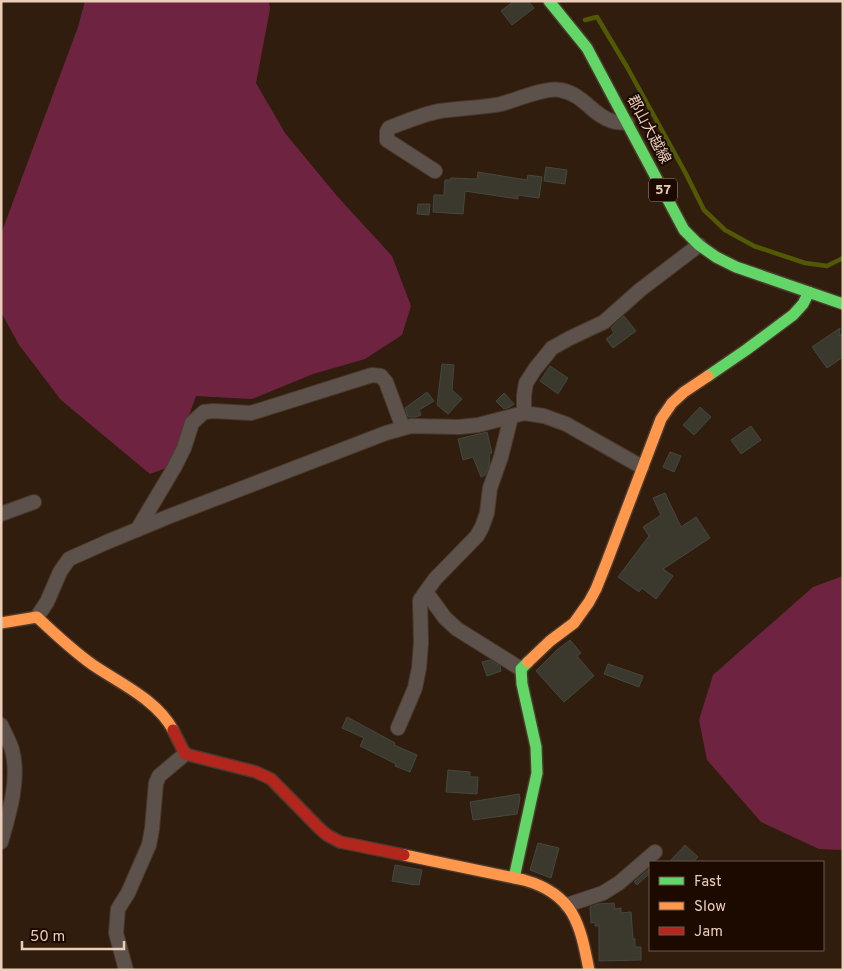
<svg xmlns="http://www.w3.org/2000/svg" width="844" height="971" font-family="Overpass,'Noto Sans JP',sans-serif">
<style>
.green{fill:#6e2441}
.lines{fill:none;stroke-linecap:round;stroke-linejoin:round}
.stream{stroke:#525904;stroke-width:4.5}
.building{fill:#3b382e;stroke:#42493f}
.street-casing{stroke:#4b3a2c;stroke-width:16}
.fast-casing{stroke:#4b3a2c;stroke-width:14}
.slow-casing{stroke:#4b3a2c;stroke-width:14}
.jam-casing{stroke:#4b3a2c;stroke-width:14}
.street{stroke:#5c524b;stroke-width:14}
.fast{stroke:#63d668;stroke-width:11}
.slow{stroke:#ff974d;stroke-width:11}
.jam{stroke:#b3261e;stroke-width:11}
.labels{text-anchor:middle;dominant-baseline:central;stroke-width:4;stroke-linejoin:round;paint-order:stroke}
.shield{fill:#1c0900;stroke:#ad9382;stroke-width:1}
.shield-label{font-size:14px;font-weight:bold;fill:#ebceba}
.street-label{font-size:15px;fill:#ebceba;stroke:#1c0900}
</style>
<rect width="100%" height="100%" fill="#301d0e"/>
<!-- green -->
<path class="green" d="M85,1H269L270,9L256,83L285,133L337,196L392,256L411,306L402,335L365,359L313,374L252,399L196,396L171,466L150,474L61,400L19,345L1,312V234L78,27Z
M843,576V850L819,849L761,822L707,760L699,720L713,675L813,587Z"/>
<g class="lines">
<!-- stream -->
<path class="stream" d="M585,20L597,17L627,67L685,172L704,210L725,230L754,246L805,263L827,266L843,258"/>
</g>
<!-- building -->
<path class="building" d="M514,1H528L534,8L512,25L501,11Z
M546,167L567,170L565,184L544,181Z
M478,172L527,180L528,175L542,177L539,198L518,195V199L465,191L463,214L433,212L434,195H444L445,180H450L451,178L477,179Z
M418,204H430L429,215L417,214Z
M624,316L636,331L613,348L606,339L614,333L611,328Z
M840,328L839,336L843,333V357L827,368L812,347Z
M442,364L454,365L452,390L462,399L448,414L437,405Z
M550,366L568,378L558,394L540,381Z
M427,392L434,401L419,410L421,415L416,417H410V416L408,417L405,408Z
M504,393L514,404L510,407L504,409L496,401Z
M700,407L711,417L694,435L683,425Z
M751,426L761,440L741,454L731,440Z
M487,432L492,453H490L489,466L485,475L481,477L473,457L463,460L458,439Z
M670,452L681,456L674,472L663,467Z
M665,493L681,527L696,517L710,538L663,569L673,576L656,599L642,588L639,592L618,577L649,536L643,527L661,515L653,498Z
M570,640L581,653L577,656L594,676L564,702L536,671L557,650Z
M490,660L500,666L501,671L487,676L482,662Z
M608,664L643,676L639,687L604,674Z
M347,717L395,743L394,745L417,755L410,772L395,766L396,764L360,746L364,738L342,728Z
M448,770L470,772V777H478L477,794L446,792Z
M519,794L520,798L517,814L473,820L470,802Z
M538,843L559,848L551,878L530,870Z
M685,845L698,857L693,862H669Z
M395,865L422,870L419,885L415,884V885L392,881Z
M650,868V873L637,885L634,882Z
M614,903L615,909L621,908V913L631,912L633,939H635V947H641V960L599,961V926H595V922L591,923L590,907L598,904Z"/>
<g class="lines">
<defs>
<path id="street" d="M435,171L387,140V132L389,128C405,122 423,114 440,111C460,108 481,108 501,104C516,100 546,87 560,90C584,94 592,115 612,121C617,123 622,122 627,123
M524,413V395L526,383L535,369L552,348L570,338L604,322L640,290L699,245
M1,514L34,502
M137,530L174,468L184,448L192,423L204,412L213,411L251,413L372,375L381,376L386,382L403,428
M426,592L445,618L457,629L521,669
M37,617L47,602L60,572L69,559L107,542L170,516L386,433L411,426L459,427L478,425L524,413L544,416L566,424L642,467
M1,725C5,734 10,742 12,750C20,779 9,814 1,842
M398,728L415,688L419,668L421,643L420,600L435,579L477,536L482,527L487,513L490,488L501,457L511,417
M567,905L603,893L619,883L655,852
M126,970L116,933L118,909L128,893L149,845L152,829L156,783L159,776L185,754"/>
<path id="fast" d="M549,1L587,48L684,230L699,245L716,257L736,267L843,304
M708,376L746,350L793,315L803,304L809,292
M514,878L537,773L536,747L522,684L521,669L528,662"/>
<path id="slow" d="M1,623L37,617C55,634 73,651 93,665C121,684 157,700 173,730
M528,662L550,641L574,623L589,602L596,589L606,564L661,419L672,403L684,392L708,376
M404,855L524,880C574,894 580,924 589,970"/>
<path id="jam" d="M173,730L185,754L256,772L271,779L320,829L327,835L340,842L404,855"/>
</defs>
<!-- street casing -->
<use href="#street" class="street-casing"/>
<!-- fast casing -->
<use href="#fast" class="fast-casing"/>
<!-- slow casing -->
<use href="#slow" class="slow-casing"/>
<!-- jam casing -->
<use href="#jam" class="jam-casing"/>
<!-- street -->
<use href="#street" class="street"/>
<!-- fast -->
<use href="#fast" class="fast"/>
<!-- slow -->
<use href="#slow" class="slow"/>
<!-- jam -->
<use href="#jam" class="jam"/>
</g>
<g class="labels">
<!-- shield labels -->
<rect class="shield" x="649" y="178.5" width="28" height="23" rx="4"/>
<g class="shield-label">
<text x="663" y="190">57</text>
</g>
<!-- street labels -->
<g class="street-label">
<text transform="translate(648 130) rotate(62)">郡山大越線</text>
</g>
</g>
<!-- border -->
<rect width="844" height="971" fill="none" stroke="#ebceba" stroke-width="5"/>
<!-- legend -->
<rect x="649" y="861" width="175" height="90" fill="#1c0900" stroke="#6f584a"/>
<rect x="659" y="877" width="25" height="8" fill="#63d668" stroke="#6f584a"/>
<text x="694" y="886" font-size="15" fill="#ebceba">Fast</text>
<rect x="659" y="902" width="25" height="8" fill="#ff974d" stroke="#6f584a"/>
<text x="694" y="911" font-size="15" fill="#ebceba">Slow</text>
<rect x="659" y="927" width="25" height="8" fill="#b3261e" stroke="#6f584a"/>
<text x="694" y="936" font-size="15" fill="#ebceba">Jam</text>
<!-- scale -->
<path d="M22 941v8h102v-8" fill="none" stroke="#ebceba" stroke-width="2.5"/>
<text x="30" y="941" font-size="15" fill="#ebceba" stroke="#1c0900" stroke-width="4" paint-order="stroke">50 m</text>
</svg>
